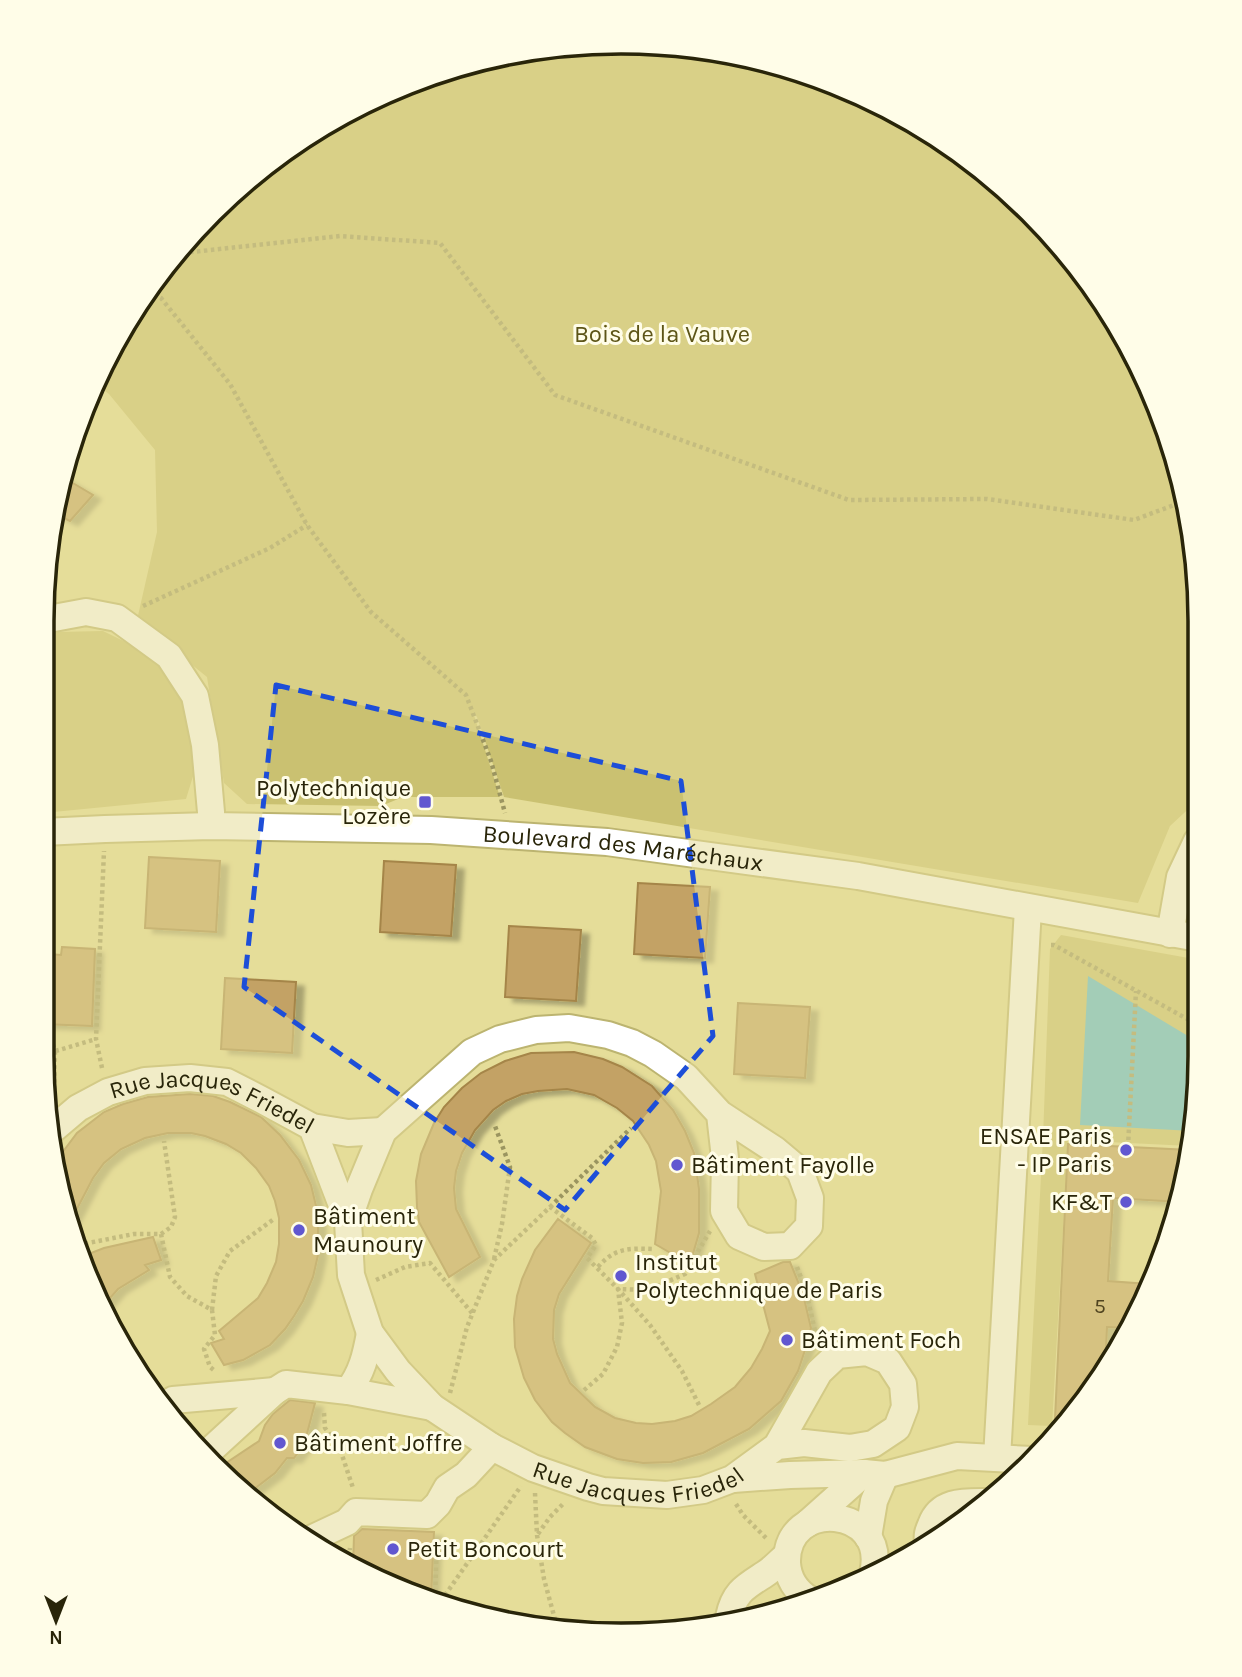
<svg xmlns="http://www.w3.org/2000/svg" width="1242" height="1677" font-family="Karla,sans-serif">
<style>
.green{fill:#cac171}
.water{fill:#53badb}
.building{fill:#c3a265;stroke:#a58548;stroke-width:2;filter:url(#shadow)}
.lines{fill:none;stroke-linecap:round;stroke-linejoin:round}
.minor-casing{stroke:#bcb470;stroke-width:30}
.path{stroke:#9b9560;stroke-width:4.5;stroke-dasharray:3.5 3.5;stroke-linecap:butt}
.minor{stroke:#fff;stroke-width:26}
.marked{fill:none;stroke:#1d4ed8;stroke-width:5;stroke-dasharray:14 9;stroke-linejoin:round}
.poi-dot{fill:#6157d0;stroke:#fffde8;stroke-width:2.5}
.labels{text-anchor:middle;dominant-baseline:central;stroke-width:6;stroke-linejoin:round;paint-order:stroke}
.number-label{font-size:21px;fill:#504420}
.park-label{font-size:24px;fill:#5d5517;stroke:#fffde8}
.poi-label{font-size:24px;fill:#292509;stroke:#fffde8;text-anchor:start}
.street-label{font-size:24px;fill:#292509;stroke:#fffde8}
.rim{fill:none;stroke:#292509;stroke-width:3.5}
</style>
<defs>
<filter id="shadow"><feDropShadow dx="8" dy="4.5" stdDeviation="2" flood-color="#0004"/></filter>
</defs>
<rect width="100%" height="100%" fill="#e5dd99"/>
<!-- green -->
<path class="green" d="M584,43L697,47L807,73L911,120L1003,186L1081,269L1156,400L1195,545L1197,801L1170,826L1138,903L504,797L477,717L473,712L500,797H403L381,806L247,804L224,783L207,677L137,620L157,532L155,450L109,394L100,387L139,300L269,161L365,102L472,62Z
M103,631L144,651L175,677L189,716L194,773L186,799L43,813V637L58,632Z
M1061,935L1194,959L1198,950L1199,1094L1190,1146L1068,1140L1052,1426L1028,1425L1043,1138L1050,949Z"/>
<!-- water -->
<path class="water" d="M1088,976L1198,1042L1199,1094L1193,1131L1080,1125Z"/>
<!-- building -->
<path class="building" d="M61,476L93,495L70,521L55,514Z
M149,857L220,861L216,932L145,928Z
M384,861L456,865L451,936L380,932Z
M638,883L710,887L705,958L634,954Z
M509,926L581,930L576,1001L505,997Z
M62,947L95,949L92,1026L42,1024V957H48L49,954L61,955Z
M225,978L296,982L292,1053L221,1049Z
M738,1003L810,1007L805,1078L734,1074Z
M574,1052L603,1059L622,1067L652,1086L673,1110L685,1131L694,1153L699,1189V1233L690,1264L655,1244L661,1191L656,1161L649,1145L633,1121L617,1108L594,1095L567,1089L538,1091L522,1094L506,1101L493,1110L475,1130L462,1153L456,1171L454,1188L456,1209L480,1257L449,1277L419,1222L417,1207L416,1181L421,1154L434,1123L444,1107L462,1088L481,1073L505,1061L531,1053Z
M190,1094L213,1096L230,1102L261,1117L280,1135L299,1160L311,1185L318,1214V1255L313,1277L303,1301L294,1316L285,1329L270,1345L243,1360L224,1365L211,1343L224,1339L219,1331L258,1298L267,1283L276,1262L279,1244V1218L275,1201L269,1186L256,1168L241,1153L226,1144L205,1136L191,1133H168L145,1138L121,1149L104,1163L93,1178L69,1224L62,1206L56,1161L77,1133L104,1112L123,1104L148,1097Z
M1068,1144L1190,1150L1181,1202L1113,1198L1108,1281L1148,1284L1130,1328L1107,1327L1105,1369L1054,1440Z
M558,1219L591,1243L559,1294L554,1310L553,1339L557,1354L570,1383L595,1407L615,1418L636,1423L652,1424L675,1421L691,1416L711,1404L735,1387L751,1368L762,1349L770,1331L755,1274L783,1262H790L803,1294L811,1328L808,1341L798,1371L781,1401L749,1429L703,1453L671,1462L643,1463L617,1459L585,1447L565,1433L552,1422L535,1400L524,1378L515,1347L514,1319L517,1296L522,1279L535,1250Z
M153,1237L161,1260L145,1265L149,1270L118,1289L103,1306L88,1270L93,1266L86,1255L104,1248Z
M290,1400L315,1403L304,1445L294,1458H287L275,1473L249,1493L217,1469L259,1441L265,1425L273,1414Z
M362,1529L434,1532L431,1598L365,1575L353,1567L354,1536Z"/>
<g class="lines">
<defs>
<g id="minor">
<path d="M43,620L86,612L117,618L169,656L195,696L205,745L211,812V826"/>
<path id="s1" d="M43,832L105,829L211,826L431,830L607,842L858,876L1198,938"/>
<path d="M1170,934L1180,877L1197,841"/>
<path id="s2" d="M720,1114L725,1158L724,1211L739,1236L764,1247L790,1246L809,1226L810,1198L800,1171L775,1150L720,1114L686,1077L653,1054L632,1043L608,1035L569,1028L536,1030L500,1039L472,1052L383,1131L359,1189L348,1221L351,1275L370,1333L398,1371L432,1407L492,1447L533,1468L588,1487L603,1491L667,1495L703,1490L732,1479L777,1446L819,1372L837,1355L867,1352L888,1361L903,1384L905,1407L897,1428L873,1444L850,1448L804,1443L777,1446"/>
<path d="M312,1127L348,1221"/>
<path id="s3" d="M52,1130L78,1108L108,1092L145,1081L190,1078L227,1082L262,1100L312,1127L348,1133L383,1131"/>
<path d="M348,1391C362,1373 366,1355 370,1333"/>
<path d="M165,1405L173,1400L275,1391"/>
<path d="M204,1456L275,1391L286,1384L348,1391L432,1407"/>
<path d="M997,1458L1028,908"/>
<path d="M733,1479L790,1475L864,1473L885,1475L957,1456L1032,1460"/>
<path d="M808,1523L864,1473"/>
<path d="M868,1537L874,1501L885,1475"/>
<path d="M313,1538L347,1522L356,1512L427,1515L438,1504L447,1488L466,1475L492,1447"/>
<path d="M928,1542C927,1535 928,1532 931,1525C940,1500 965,1502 988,1502"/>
<path d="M809,1599C796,1591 788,1578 787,1563C785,1497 889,1506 873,1573"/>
<path d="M729,1617C734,1592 745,1587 765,1574C773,1569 780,1561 787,1555"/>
</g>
</defs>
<!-- minor casing -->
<use href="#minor" class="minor-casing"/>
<!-- path -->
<path class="path" d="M183,253L340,236L440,243L555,395L849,500L987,499L1134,520L1174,505L1184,503
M148,291L161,298L230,384L307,525L371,612L466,695L491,761L505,813
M143,606L270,548L307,525
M1051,945H1054L1198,1025
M48,1024L55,1052L54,1096
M42,1055L96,1039
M102,1068L96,1039L104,851
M1128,1147L1136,991
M550,1207L631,1128
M161,1234L171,1227L175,1217L164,1141
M78,1245L134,1234H161L170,1277L187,1296L212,1310L215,1335L204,1349L210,1367L216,1372
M494,1259L502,1224L510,1167L495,1126
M598,1267C614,1248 629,1248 653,1249
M797,1267L806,1291L817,1340
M376,1280L405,1267L430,1263L472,1313
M212,1310L216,1276L230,1251L274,1219
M450,1393L467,1327L494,1260L550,1207L592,1238L596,1245L587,1258L618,1289L622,1323L617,1347L603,1374L583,1391
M699,1405L682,1371L650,1325L618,1289L648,1290L685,1274L710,1231
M324,1413L325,1428L340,1449L353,1488
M535,1493L537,1535L544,1579L556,1623
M736,1504L743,1515L767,1539
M538,1534L550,1517L563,1504
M349,1564L350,1548
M435,1599L437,1537
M441,1601L521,1486
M499,1621L680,1629"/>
<!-- minor -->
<use href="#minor" class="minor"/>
</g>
<!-- marked area -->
<path d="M0 0H1242V1677H0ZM276,685L681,781L713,1036L565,1210L244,987Z" fill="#e5dd99" fill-opacity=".55" fill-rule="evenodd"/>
<path class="marked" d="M276,685L681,781L713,1036L565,1210L244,987Z"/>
<!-- markers -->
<g class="poi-dot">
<rect x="418" y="795" width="14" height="14" rx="3.5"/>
<circle cx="1126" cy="1150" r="7"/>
<circle cx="677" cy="1165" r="7"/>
<circle cx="1126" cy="1202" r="7"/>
<circle cx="299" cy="1230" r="7"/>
<circle cx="621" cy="1276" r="7"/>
<circle cx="787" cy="1340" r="7"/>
<circle cx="280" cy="1443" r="7"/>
<circle cx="393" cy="1549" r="7"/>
</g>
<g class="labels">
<!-- number labels -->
<g class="number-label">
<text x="1100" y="1306">5</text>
</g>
<!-- park labels -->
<g class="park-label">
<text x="662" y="334">Bois de la Vauve</text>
</g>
<!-- poi labels -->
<g class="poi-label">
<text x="411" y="788" text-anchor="end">Polytechnique<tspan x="411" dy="28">Lozère</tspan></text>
<text x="1112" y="1136" text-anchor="end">ENSAE Paris<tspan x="1112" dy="28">- IP Paris</tspan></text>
<text x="691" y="1165">Bâtiment Fayolle</text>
<text x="1112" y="1202" text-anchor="end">KF&amp;T</text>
<text x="313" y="1216">Bâtiment<tspan x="313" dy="28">Maunoury</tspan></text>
<text x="635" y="1262">Institut<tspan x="635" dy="28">Polytechnique de Paris</tspan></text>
<text x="801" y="1340">Bâtiment Foch</text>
<text x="294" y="1443">Bâtiment Joffre</text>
<text x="407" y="1549">Petit Boncourt</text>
</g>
<!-- street labels -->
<g class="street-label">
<text stroke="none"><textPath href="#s1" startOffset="581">Boulevard des Maréchaux</textPath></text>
<text stroke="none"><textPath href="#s3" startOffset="178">Rue Jacques Friedel</textPath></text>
<text stroke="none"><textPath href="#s2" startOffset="1297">Rue Jacques Friedel</textPath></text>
</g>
</g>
<!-- crop -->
<path d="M0 0H1242V1677H0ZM621 54H621A567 567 0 0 1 1188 621V1056A567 567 0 0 1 621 1623H621A567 567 0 0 1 54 1056V621A567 567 0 0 1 621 54Z" fill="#fffde8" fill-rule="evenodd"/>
<path class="rim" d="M621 54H621A567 567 0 0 1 1188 621V1056A567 567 0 0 1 621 1623H621A567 567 0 0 1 54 1056V621A567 567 0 0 1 621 54Z"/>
<!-- north arrow -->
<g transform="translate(56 1621) rotate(180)" stroke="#fffde8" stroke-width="5" paint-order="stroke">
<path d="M0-5L12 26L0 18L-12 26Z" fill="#292509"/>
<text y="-10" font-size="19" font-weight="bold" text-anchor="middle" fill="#292509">N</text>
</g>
</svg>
